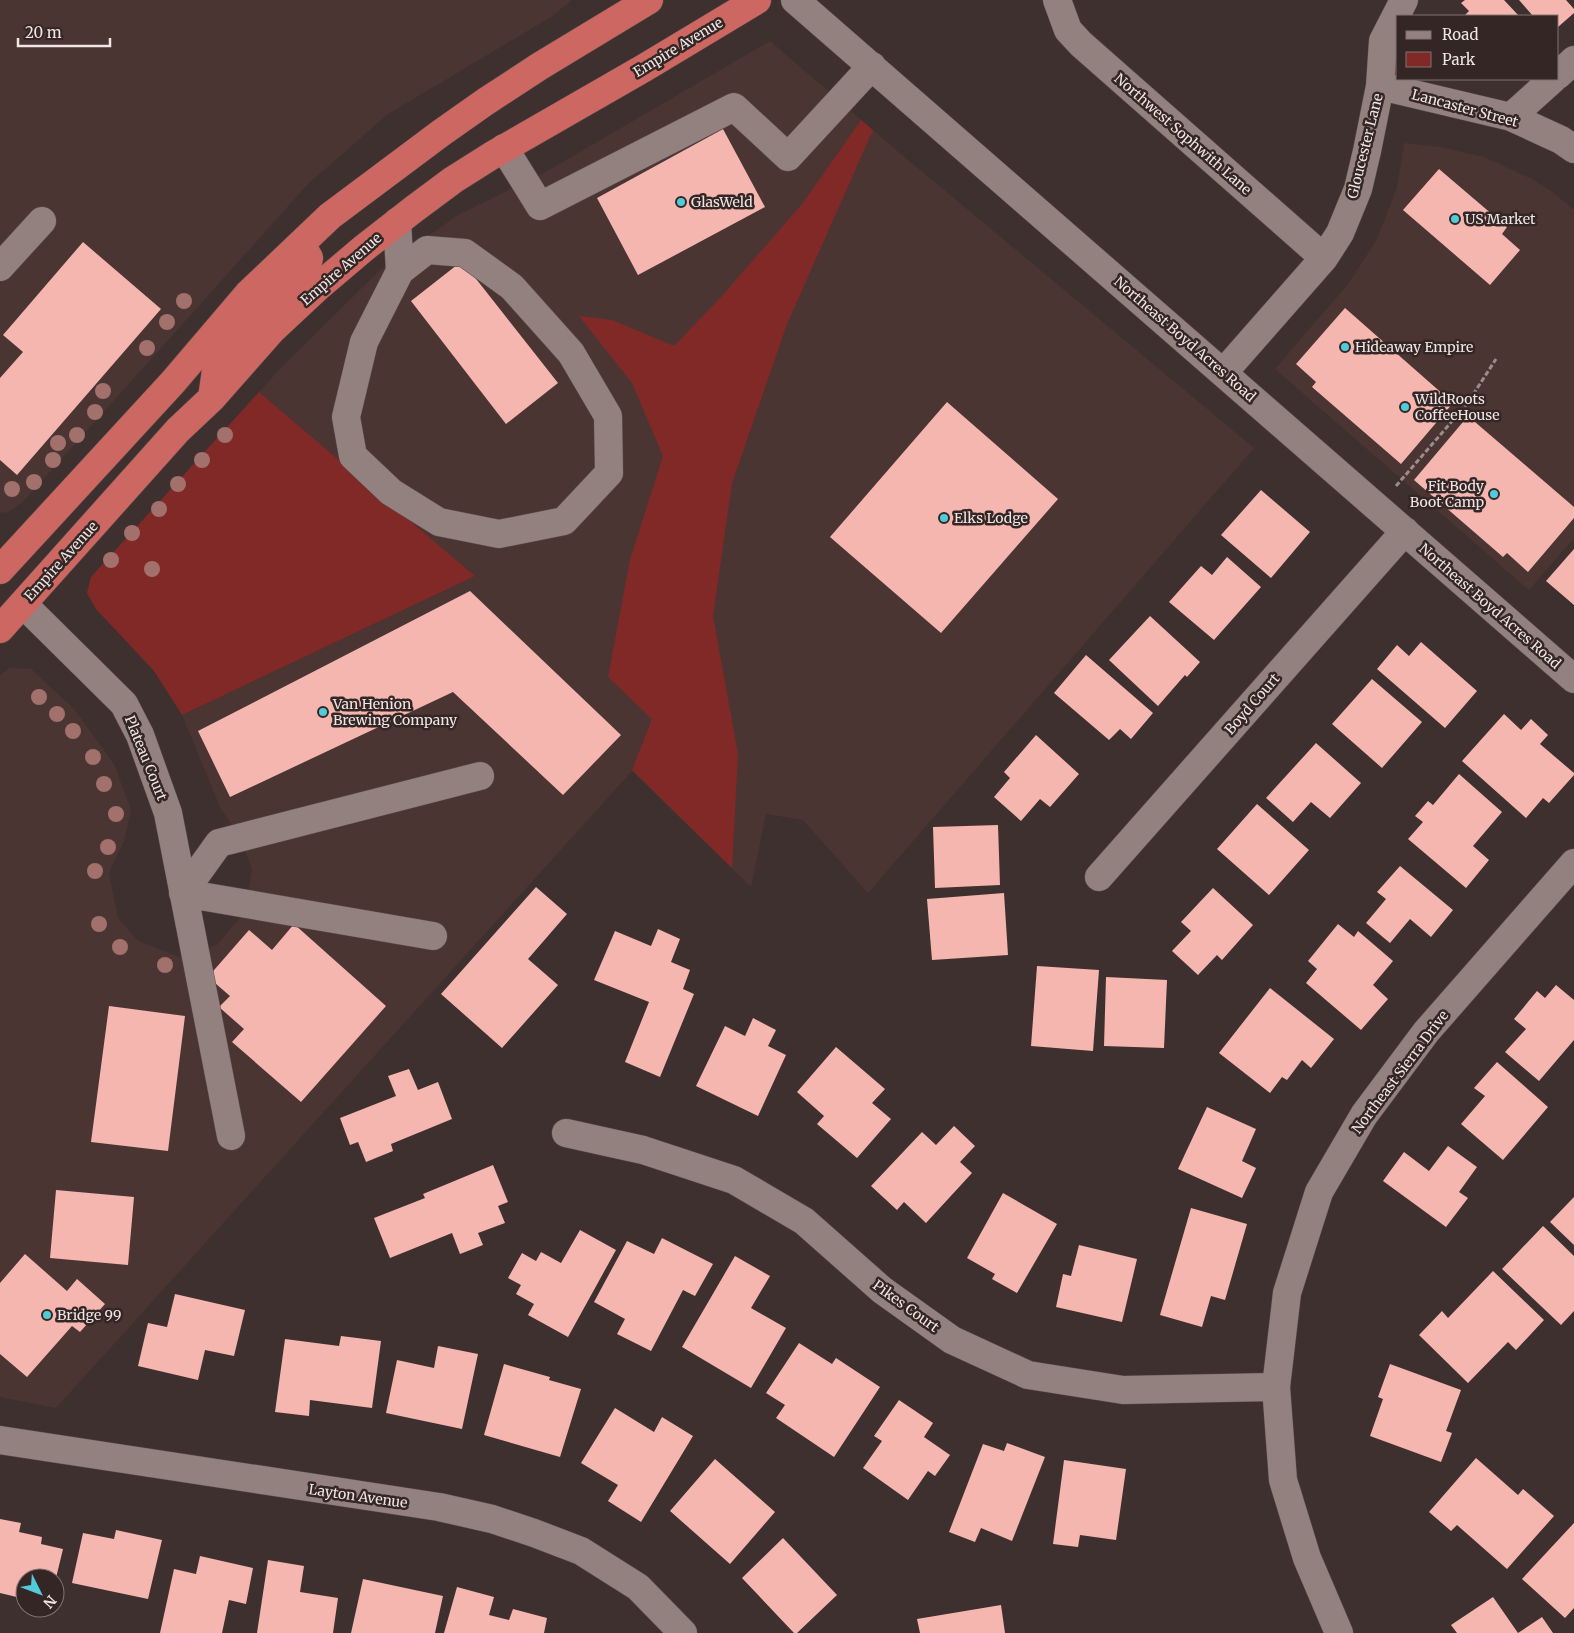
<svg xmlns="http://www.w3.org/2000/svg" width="1574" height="1633" font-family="Merriweather,serif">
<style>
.built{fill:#4b3533}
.green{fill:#812927}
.building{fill:#f6b6b0}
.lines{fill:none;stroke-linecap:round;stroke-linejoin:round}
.minor-casing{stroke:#5a4d4c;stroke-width:29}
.highway-casing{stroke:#5a4d4c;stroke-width:29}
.path{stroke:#9a8e8c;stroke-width:3;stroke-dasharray:5 2.5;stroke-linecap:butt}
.minor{stroke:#93817f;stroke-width:28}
.highway{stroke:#cc6761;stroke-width:28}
.tree{fill:#a2716c}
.poi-dot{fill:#52cbd9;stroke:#342624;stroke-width:2}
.labels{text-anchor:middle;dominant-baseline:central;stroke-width:5;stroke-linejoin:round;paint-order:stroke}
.street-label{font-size:14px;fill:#efe5e4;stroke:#342624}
.poi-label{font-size:14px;fill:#efe5e4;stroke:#342624;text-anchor:start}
</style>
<rect width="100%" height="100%" fill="#3e302e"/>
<!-- built -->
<path class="built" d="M0,0H572L551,17L388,114L308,184L22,503L6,513L0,512Z
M770,41L896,150L1254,448L868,893L803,820L766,814L751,887L632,771L56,1408L0,1397V675L9,668L31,669L74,709L114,764L131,810L124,841L109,873L118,918L138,941L179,957L217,945L245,912L252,869L240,837L221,809L182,715L475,576L259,392L279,370L380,270L458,215L544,173Z
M1404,143L1441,147L1484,157L1530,178L1550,190L1574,210V538L1529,590L1275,369L1348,284L1376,241L1397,188Z"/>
<!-- green -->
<path class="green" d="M861,120L873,130L787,324L732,483L713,616L738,754L732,868L632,770L652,719L608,677L630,560L663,456L632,383L579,316L612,320L674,346L721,297L803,203Z
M259,392L475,576L182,715L154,671L96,609L87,593L91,577Z"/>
<!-- building -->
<path class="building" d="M1465,0H1504L1519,16H1464L1469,11L1461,3Z
M1519,0H1566L1574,9V13L1558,27V16H1533Z
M723,129L765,207L638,275L597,198Z
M1439,169L1507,227L1502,234L1520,250L1490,285L1403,210Z
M83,242L161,309L17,475L0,460V378L23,352L3,335Z
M462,261L558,383L506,424L411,301Z
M1345,308L1453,403L1401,464L1312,387L1316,382L1296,364Z
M947,402L1058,499L941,633L830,537Z
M1468,416L1574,507V518L1528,572L1507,553L1503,557L1414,480Z
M1261,490L1310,532L1271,578L1221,535Z
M1574,549V605L1546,581Z
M1227,557L1261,587L1214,640L1169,602L1201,566L1212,575Z
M470,591L621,735L563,795L453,692L230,797L198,731Z
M1150,616L1200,662L1187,677L1185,675L1158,706L1109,660Z
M1421,642L1477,691L1445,728L1377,669L1397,645L1409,656Z
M1086,655L1153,713L1131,739L1120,729L1109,740L1054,693Z
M1372,679L1422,722L1382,768L1332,724Z
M1504,714L1521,730L1531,719L1548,735L1540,744L1574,773V775L1549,803L1543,798L1526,818L1462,761Z
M1036,735L1079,774L1050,807L1040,799L1021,821L994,797L1010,778L1004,772Z
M1316,743L1361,783L1330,818L1311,802L1293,822L1266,798Z
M1459,774L1502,812L1473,846L1489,860L1466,888L1408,839L1423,822L1415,816L1428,801L1433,805Z
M1257,804L1309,850L1269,895L1217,849Z
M998,825L1000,885L935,888L933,827Z
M1400,866L1453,910L1431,937L1410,919L1390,943L1366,923L1386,899L1377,892Z
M536,887L567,914L528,959L558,985L502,1048L441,994Z
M1213,888L1253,925L1222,960L1217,955L1198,975L1172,951L1191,931L1181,922Z
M1004,893L1008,955L932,960L927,899Z
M294,924L386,1006L301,1102L232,1042L244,1029L219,1007L230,996L208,977L249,930L272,950Z
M1338,924L1354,937L1358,931L1393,961L1373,985L1388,999L1361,1030L1306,983L1317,969L1308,961Z
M658,929L680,939L671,962L690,970L683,989L694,994L660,1077L625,1062L649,1002L594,980L615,931L651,946Z
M1037,966L1099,970L1093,1051L1031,1046Z
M1106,977L1167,980L1164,1048L1104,1046Z
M1556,985L1574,1000V1040L1539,1081L1505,1052L1526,1029L1514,1019L1537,991L1545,998Z
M1270,988L1334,1039L1311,1068L1302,1060L1287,1080L1282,1077L1270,1093L1219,1053Z
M109,1006L185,1016L168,1151L91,1142Z
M753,1018L776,1030L768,1046L786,1055L758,1116L696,1086L725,1026L745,1036Z
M836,1047L885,1089L872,1103L891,1119L857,1158L817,1124L824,1116L797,1092Z
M1497,1062L1548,1107L1503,1160L1461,1124L1485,1096L1474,1088Z
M409,1069L418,1090L438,1082L452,1119L391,1144L393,1151L366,1162L358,1142L350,1145L340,1118L396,1096L388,1076Z
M1207,1107L1256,1129L1242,1161L1256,1168L1242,1198L1178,1169Z
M954,1126L975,1146L960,1162L972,1173L926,1223L904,1202L897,1210L871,1186L922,1132L936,1145Z
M1448,1146L1477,1167L1459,1192L1468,1198L1446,1227L1383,1181L1404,1152L1429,1171Z
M493,1165L508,1202L498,1206L505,1223L478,1233L483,1245L460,1254L452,1233L390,1258L374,1218L425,1198L423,1194Z
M56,1190L134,1197L128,1265L50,1258Z
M1003,1193L1057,1224L1017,1293L992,1279L995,1274L967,1258Z
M1574,1197V1245L1550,1222Z
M1191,1208L1247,1224L1225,1300L1211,1296L1202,1327L1160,1315Z
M1543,1226L1574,1256V1311L1561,1325L1502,1269Z
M580,1230L616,1250L568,1337L528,1315L534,1304L516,1294L521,1285L508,1278L522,1253L536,1261L541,1252L561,1263Z
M662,1238L713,1264L695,1296L683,1290L651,1351L617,1334L625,1319L594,1302L627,1241L654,1254Z
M1079,1245L1137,1259L1122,1322L1056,1307L1063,1274L1071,1276Z
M25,1254L67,1291L77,1279L105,1304L80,1332L72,1326L27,1377L0,1354V1283Z
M735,1256L770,1276L751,1308L786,1328L751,1388L682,1347Z
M1493,1271L1544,1320L1516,1350L1508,1342L1468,1383L1419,1335L1442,1311L1448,1318Z
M175,1294L245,1310L234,1356L205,1350L198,1380L138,1366L148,1323L167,1327Z
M341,1336L381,1341L372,1408L310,1400L309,1416L275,1412L285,1339L339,1346Z
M799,1343L832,1364L836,1358L880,1387L834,1457L776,1418L785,1405L766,1393Z
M438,1346L478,1354L462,1429L386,1413L397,1360L434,1368Z
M504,1364L550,1377L549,1380L581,1389L560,1457L484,1435Z
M1390,1364L1461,1390L1446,1431L1452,1433L1441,1462L1370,1436L1383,1399L1378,1397Z
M899,1400L933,1423L924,1437L950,1455L935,1476L928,1471L908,1500L863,1468L882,1441L874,1436Z
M615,1408L654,1432L662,1417L693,1436L641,1522L608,1501L618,1485L581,1463Z
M1007,1443L1045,1457L1012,1541L981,1528L975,1542L949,1532L983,1444L1004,1451Z
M1476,1458L1518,1495L1523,1489L1554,1516L1507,1569L1457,1525L1451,1531L1429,1512Z
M715,1459L775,1512L730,1564L670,1511Z
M1064,1460L1126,1469L1116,1540L1080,1535L1078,1547L1053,1544Z
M0,1519L21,1523L19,1532L42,1537L41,1544L63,1549L56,1578H25V1599L0,1593Z
M1574,1523V1608L1565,1618L1522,1579Z
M116,1530L162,1540L148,1599L72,1583L83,1533L114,1539Z
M783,1538L837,1595L797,1633H794L742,1578Z
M200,1556L253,1568L246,1604L229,1600L222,1633H160L174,1569L196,1574Z
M268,1560L304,1566L300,1592L338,1598L333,1633H257Z
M363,1579L443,1596L435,1633H351Z
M457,1587L494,1597L489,1615L509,1620L513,1609L547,1618L544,1633H444Z
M1493,1597L1518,1633H1457L1451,1625Z
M1001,1605L1005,1633H920L917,1619Z
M28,1608H50L49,1613Z
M1542,1617L1553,1633H1518Z"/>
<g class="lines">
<defs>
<path id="minor" d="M795,0L1574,679
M1057,0L1068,30L1081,44L1324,258
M1558,75L1574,60
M1380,86L1511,117L1561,140L1574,149
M1511,117L1553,79
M504,148L540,206L734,107L788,157L872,66
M397,222L400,271L364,342L346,417L353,456L391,492L439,522L499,534L564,521L609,473L608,416L571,353L512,287L465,253L427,250L400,271
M0,267L42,221
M1223,373L1324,258L1340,233L1358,189L1367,151L1380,86L1383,41L1404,0
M23,604L124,704L140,735L168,813L231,1136
M1099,877L1405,531
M183,893L219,843L480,776
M183,893L433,936
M566,1133L643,1150L734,1180L804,1221L882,1290L952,1340L1028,1375L1123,1390L1276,1387
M0,1440L439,1507L492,1519L534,1533L581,1551L638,1587L683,1633
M1339,1633L1307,1558L1283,1480L1276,1387L1287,1293L1319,1192L1364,1115L1426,1032L1574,863"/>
<path id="highway" d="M212,398L217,363L263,312L306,270L309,258L301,244
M0,570L173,382L248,294L330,216L441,133L485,102L540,66L649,0
M0,629L178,430L212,398L272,330L318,287L364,248L414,209L453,180L491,156L644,68L757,0"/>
</defs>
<!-- minor casing -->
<use href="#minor" class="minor-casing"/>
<!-- highway casing -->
<use href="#highway" class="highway-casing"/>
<!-- path -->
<path class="path" d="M1396,486L1467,404L1496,359"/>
<!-- minor -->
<use href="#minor" class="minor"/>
<!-- highway -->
<use href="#highway" class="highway"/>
</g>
<!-- trees -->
<g class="tree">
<circle cx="184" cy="301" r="8"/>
<circle cx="167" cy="322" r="8"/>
<circle cx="147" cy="348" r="8"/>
<circle cx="103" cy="391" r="8"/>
<circle cx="95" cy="412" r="8"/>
<circle cx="77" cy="435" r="8"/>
<circle cx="225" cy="435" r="8"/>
<circle cx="58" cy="443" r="8"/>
<circle cx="53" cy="460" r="8"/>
<circle cx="202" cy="460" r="8"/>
<circle cx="34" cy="482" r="8"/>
<circle cx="178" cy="484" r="8"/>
<circle cx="12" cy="489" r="8"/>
<circle cx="159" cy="509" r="8"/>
<circle cx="132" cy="533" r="8"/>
<circle cx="111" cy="560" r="8"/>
<circle cx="152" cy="569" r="8"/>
<circle cx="39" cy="697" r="8"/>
<circle cx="57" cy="714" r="8"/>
<circle cx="73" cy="731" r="8"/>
<circle cx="93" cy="757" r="8"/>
<circle cx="104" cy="784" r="8"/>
<circle cx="116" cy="814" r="8"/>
<circle cx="108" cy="847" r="8"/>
<circle cx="95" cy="871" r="8"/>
<circle cx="99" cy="924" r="8"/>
<circle cx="120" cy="947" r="8"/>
<circle cx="165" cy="965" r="8"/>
</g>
<!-- markers -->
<g class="poi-dot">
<circle cx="681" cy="202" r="5"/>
<circle cx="1455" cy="219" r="5"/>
<circle cx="1345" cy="347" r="5"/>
<circle cx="1405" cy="407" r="5"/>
<circle cx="1494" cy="494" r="5"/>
<circle cx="944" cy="518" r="5"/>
<circle cx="323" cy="712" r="5"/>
<circle cx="47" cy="1315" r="5"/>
</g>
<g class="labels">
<!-- street labels -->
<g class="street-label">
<text transform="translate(678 47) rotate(-31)">Empire Avenue</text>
<text transform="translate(1465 108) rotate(15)">Lancaster Street</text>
<text transform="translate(1183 134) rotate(41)">Northwest Sophwith Lane</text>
<text transform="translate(1365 146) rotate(-76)">Gloucester Lane</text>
<text transform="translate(341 269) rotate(-41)">Empire Avenue</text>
<text transform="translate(1185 339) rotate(41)">Northeast Boyd Acres Road</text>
<text transform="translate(61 561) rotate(-48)">Empire Avenue</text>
<text transform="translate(1490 606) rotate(41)">Northeast Boyd Acres Road</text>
<text transform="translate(1252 704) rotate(-49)">Boyd Court</text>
<text transform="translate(146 758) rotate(68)">Plateau Court</text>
<text transform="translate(1400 1072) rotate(-53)">Northeast Sierra Drive</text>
<text transform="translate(906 1306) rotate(36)">Pikes Court</text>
<text transform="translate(358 1496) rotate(8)">Layton Avenue</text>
</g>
<!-- poi labels -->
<g class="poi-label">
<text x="691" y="202">GlasWeld</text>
<text x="1465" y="219">US Market</text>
<text x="1355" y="347">Hideaway Empire</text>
<text x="1415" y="399">WildRoots<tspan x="1415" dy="16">CoffeeHouse</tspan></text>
<text x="1484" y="486" text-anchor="end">Fit Body<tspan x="1484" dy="16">Boot Camp</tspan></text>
<text x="954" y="518">Elks Lodge</text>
<text x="333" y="704">Van Henion<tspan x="333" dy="16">Brewing Company</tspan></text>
<text x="57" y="1315">Bridge 99</text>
</g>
</g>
<!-- legend -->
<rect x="1396" y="15" width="162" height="65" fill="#342624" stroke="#7f7271"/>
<rect x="1406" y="31" width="25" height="8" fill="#93817f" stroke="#7f7271"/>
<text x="1442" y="40" font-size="15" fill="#efe5e4">Road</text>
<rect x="1406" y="52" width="25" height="15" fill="#812927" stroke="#7f7271"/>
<text x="1442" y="65" font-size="15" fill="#efe5e4">Park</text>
<!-- north arrow -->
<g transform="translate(40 1593) rotate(132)"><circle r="24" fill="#342624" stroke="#7f7271"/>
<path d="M0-4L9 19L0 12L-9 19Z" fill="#52cbd9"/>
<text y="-8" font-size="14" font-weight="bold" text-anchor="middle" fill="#efe5e4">N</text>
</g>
<!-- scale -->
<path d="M18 38v8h92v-8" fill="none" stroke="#efe5e4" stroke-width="2.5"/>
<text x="25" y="38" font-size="15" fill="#efe5e4" stroke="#342624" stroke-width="4" paint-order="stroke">20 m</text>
</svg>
